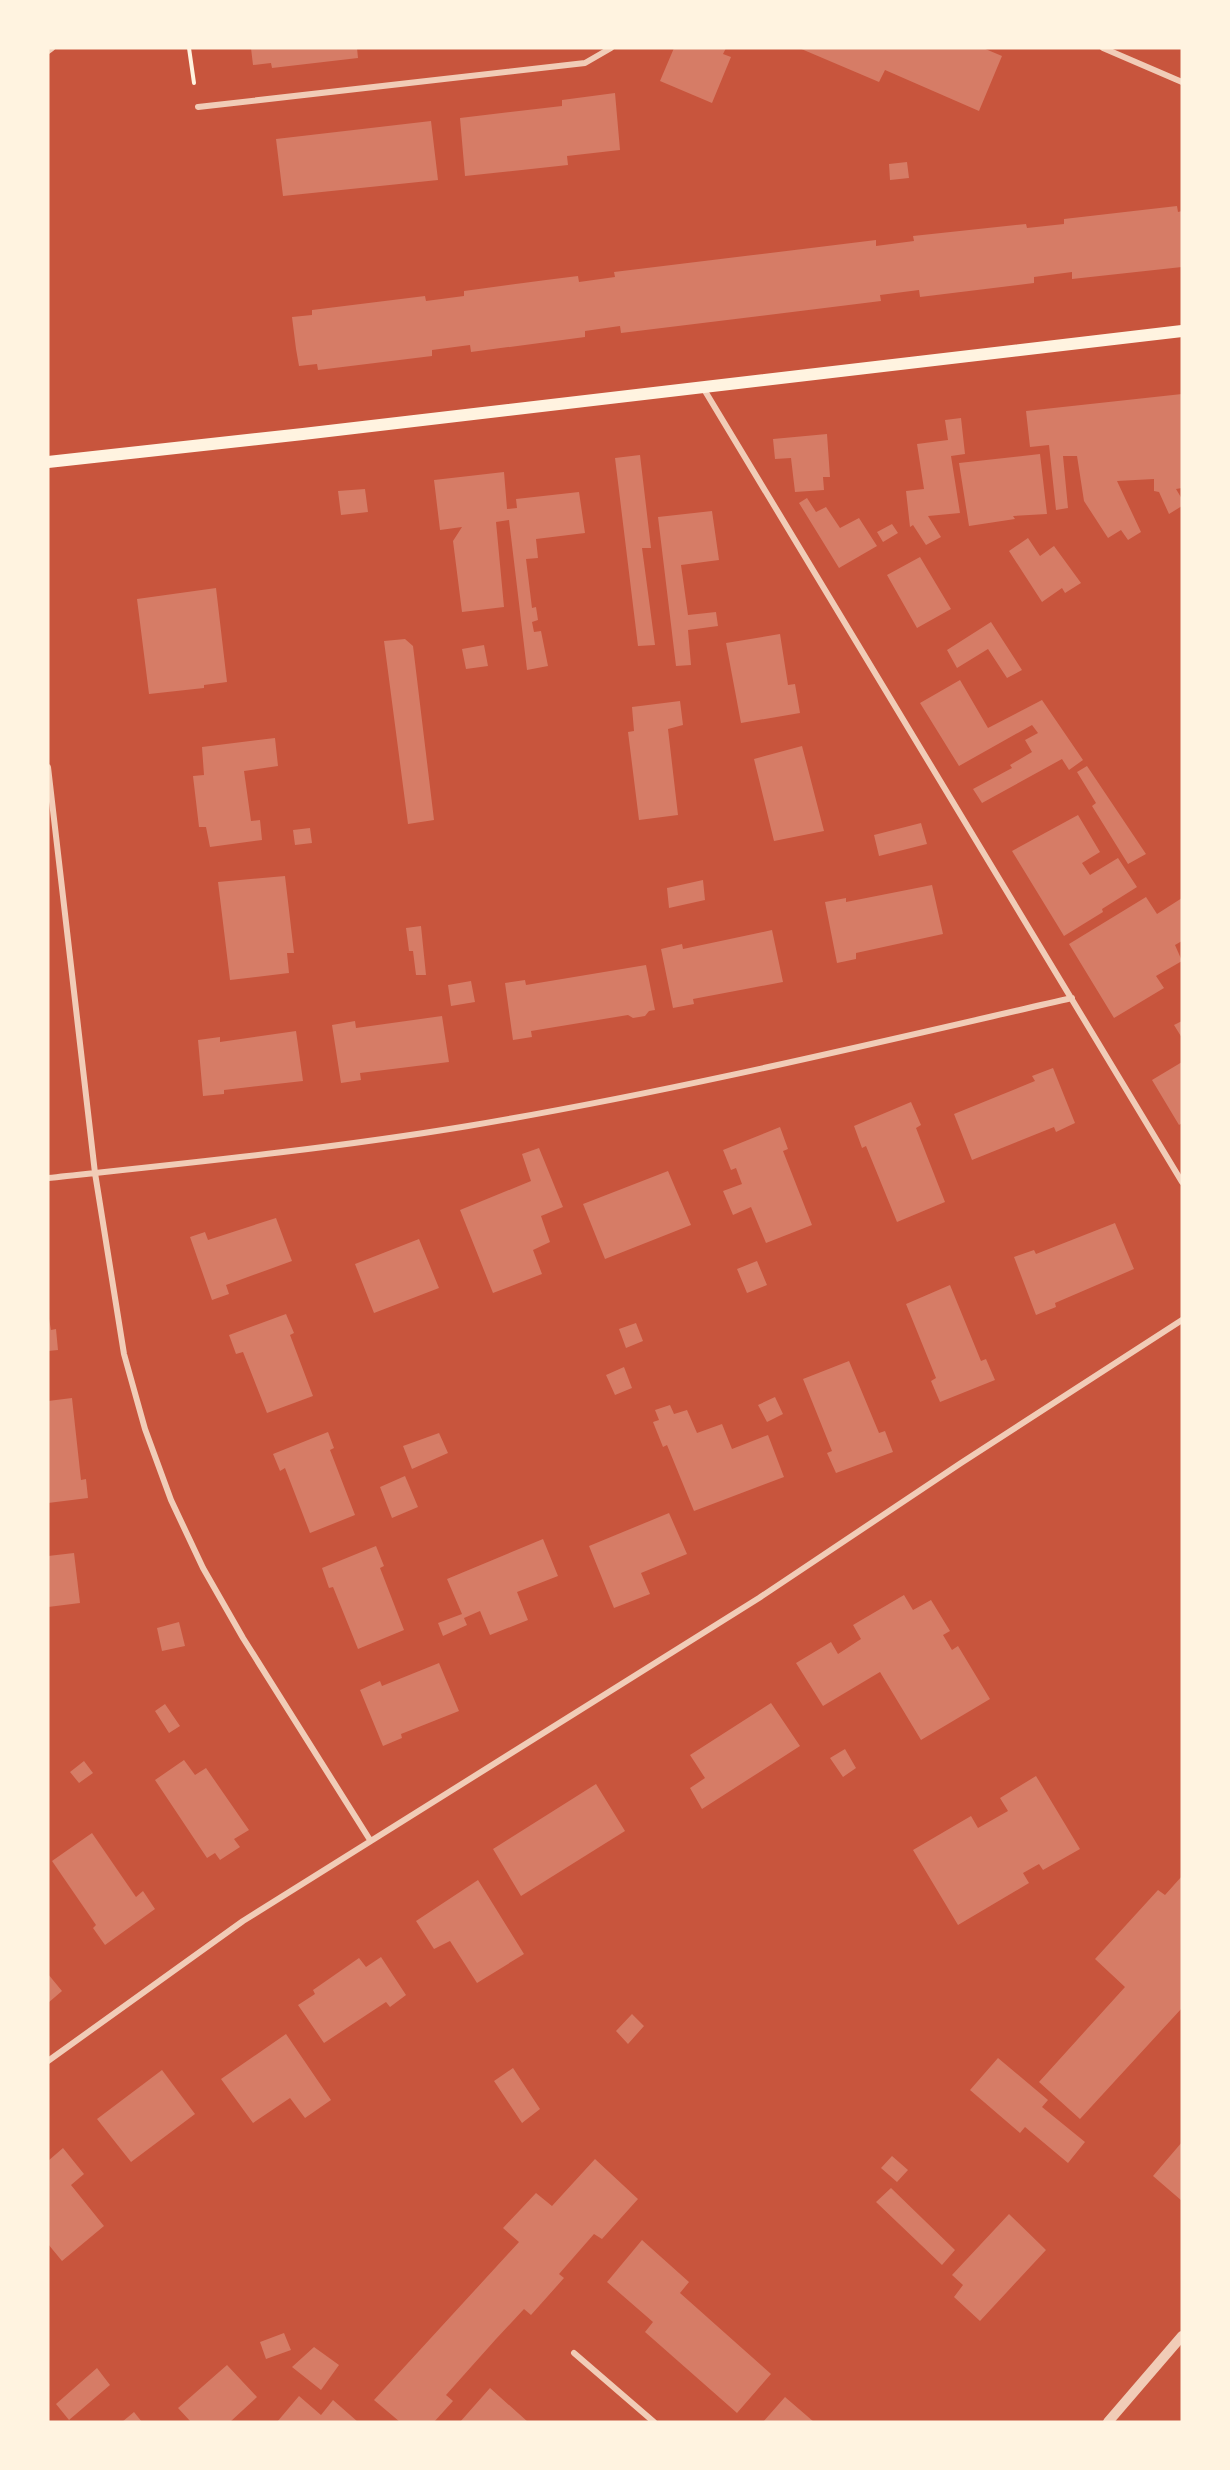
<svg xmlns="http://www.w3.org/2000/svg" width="1230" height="2470" font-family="'Roboto Condensed',sans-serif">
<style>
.building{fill:#d67c66}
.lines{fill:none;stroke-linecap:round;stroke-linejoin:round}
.path{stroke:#fff3e0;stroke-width:4}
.minor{stroke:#f1ccb7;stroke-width:6}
.tertiary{stroke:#f1ccb7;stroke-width:10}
.secondary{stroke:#fff3e0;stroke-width:12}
</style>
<rect width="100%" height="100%" fill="#c8553d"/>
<!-- building -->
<path class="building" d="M251,48H357L358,58L272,68L271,63L253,65Z
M674,48H726L723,54L731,57L712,103L660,81Z
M799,48H983L1002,56L979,111L885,70L879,82Z
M615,93L620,150L567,156L568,165L465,176L460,118L562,106V100Z
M431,121L438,180L283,196L276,139Z
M907,162L909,178L890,180L889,164Z
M1177,206L1178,212L1182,211V267L1072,279V272L1034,277V283L920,297L919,290L880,295L881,301L621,333L620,326L585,331V337L471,352L470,345L432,350V356L318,370L317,364L299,366L296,349L292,317L312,315V310L425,296L426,301L464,296V291L546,280L578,276L579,282L615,277L614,272L876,240V246L914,241L913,236L1026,224L1027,228L1064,224V219Z
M1182,394V488L1176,489L1182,499V506L1169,514L1159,492L1154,491V479L1117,481L1141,532L1128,540L1121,530L1108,538L1084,501L1077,456H1063L1068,508L1056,510L1049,445L1030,447L1026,411Z
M961,418L965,454L951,456L960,513L928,516L941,537L926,545L913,525L910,527L906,491L924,489L917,444L948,440L945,420Z
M827,434L830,477H823L824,490L795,492L791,458L775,459L773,439Z
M1040,454L1047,514L1013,516L1015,519L969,526L959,463Z
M640,455L651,548H642L655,645L638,646L615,458Z
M504,472L507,509L517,508L516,499L579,492L585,533L536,539L538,558L526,559L532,608L536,607L538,620L532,622L534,632L541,631L548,666L527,670L509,520L496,522L504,607L462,612L453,541L462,527L440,530L434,480Z
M365,489L368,512L341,515L338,491Z
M807,498L816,512L826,507L840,528L859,518L877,546L839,568L799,503Z
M712,511L719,560L681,565L688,615L716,612L718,626L688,630L691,665L676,666L658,517Z
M892,524L898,533L883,542L877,532Z
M1028,538L1040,556L1054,546L1081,583L1065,593L1062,588L1042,602L1009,551Z
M920,557L951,609L917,628L887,575Z
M216,588L227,682L204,685V688L149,694L137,599Z
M991,622L1022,670L1007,678L988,649L957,668L947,650Z
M780,634L788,685L795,684L800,713L741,723L726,643Z
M405,639L413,646L434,820L408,824L384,641Z
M484,645L488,666L466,669L462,649Z
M960,680L988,728L1042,700L1083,760L1069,770L1062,759L982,803L973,789L1012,768L1010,765L1032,752L1025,740L1038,733L1032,725L959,766L920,703Z
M680,701L683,725L668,729L678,815L639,820L628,732L634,731L632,707Z
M275,738L278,766L244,771L251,821L260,820L262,840L210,847L206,827H199L193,776L204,775L202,747Z
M802,746L824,831L774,841L754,759Z
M1087,766L1146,854L1128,864L1092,806L1096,803L1077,772Z
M1078,815L1100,852L1082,863L1090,875L1118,858L1137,887L1102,909L1103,912L1064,936L1012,851Z
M921,823L927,844L879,856L874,835Z
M310,828L312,843L295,845L293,830Z
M285,876L294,953H287L289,973L230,980L218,882Z
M703,880L705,900L669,908L667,888Z
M932,885L943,934L856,953V959L837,963L825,902L846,898V902Z
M1146,897L1157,914L1182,898V941L1175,945L1182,961L1156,976L1164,988L1114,1018L1069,944Z
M421,926L426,975H416L413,951H409L406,928Z
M772,930L783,982L693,999L694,1004L673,1008L661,949L682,944L683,949Z
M646,965L655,1010L649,1011L645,1016L633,1018L628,1015L531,1031L532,1037L513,1040L505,983L525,980L526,985Z
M471,981L475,1002L451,1006L448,985Z
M442,1016L449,1062L360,1073L361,1080L341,1083L332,1025L355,1021L356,1028Z
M1182,1021V1038L1174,1025Z
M296,1031L303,1081L224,1090V1094L203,1096L198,1040L220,1037V1042Z
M1182,1062V1123L1179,1125L1152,1080Z
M1053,1068L1075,1123L1056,1132L1054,1127L972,1160L954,1114L1035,1081L1032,1076Z
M911,1102L921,1125L916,1128L945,1202L897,1222L866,1146L862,1148L854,1126Z
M780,1127L788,1149L783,1151L812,1225L766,1243L751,1207L733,1215L723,1191L742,1184L736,1168L731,1170L723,1150Z
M539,1148L563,1207L541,1216L550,1242L533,1250L542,1274L493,1293L460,1210L531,1181L522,1154Z
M668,1171L691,1225L605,1259L583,1204Z
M276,1218L292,1261L226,1285L229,1294L212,1300L190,1237L205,1232L208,1240Z
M1115,1223L1134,1269L1055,1303L1056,1307L1036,1315L1014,1257L1034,1250L1036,1254Z
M419,1239L439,1288L374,1313L355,1264Z
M757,1261L767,1285L747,1293L737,1269Z
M950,1285L981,1361L986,1359L995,1380L940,1402L931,1381L936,1378L906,1304Z
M48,1313L51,1330L56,1329L58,1350L48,1351Z
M286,1314L294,1333L290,1335L313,1396L267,1413L243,1352L236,1354L229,1335Z
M636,1323L643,1341L626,1348L619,1329Z
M849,1361L879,1433L885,1431L893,1452L836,1473L827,1453L832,1451L803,1379Z
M624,1367L632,1388L615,1395L606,1375Z
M775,1397L783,1414L767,1422L758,1405Z
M72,1398L81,1480L86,1479L88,1498L48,1503V1401Z
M670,1405L674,1414L687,1410L697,1433L722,1424L732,1449L768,1435L784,1477L694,1511L667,1445L663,1447L653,1422L659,1420L655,1410Z
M328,1432L334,1448L330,1450L355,1515L310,1533L285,1468L280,1471L273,1454Z
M439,1433L448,1453L412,1469L403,1446Z
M405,1476L418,1507L392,1518L380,1487Z
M669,1513L687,1554L641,1573L650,1594L614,1608L589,1546Z
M543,1539L558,1576L517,1592L528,1620L490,1635L480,1611L464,1618L467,1625L443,1636L438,1623L462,1614L447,1579Z
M376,1546L384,1566L380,1568L404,1630L358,1649L333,1587L329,1588L322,1568Z
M74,1553L80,1603L48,1607V1556Z
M904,1595L913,1610L931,1600L950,1631L943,1635L952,1650L958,1646L990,1699L921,1740L880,1672L823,1706L796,1663L831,1642L838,1654L861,1639L853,1625Z
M179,1622L185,1646L162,1651L157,1628Z
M439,1663L459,1711L401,1734L402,1738L383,1746L360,1690L380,1681L382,1686Z
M771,1703L800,1746L702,1809L690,1788L705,1778L690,1755Z
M165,1704L180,1726L169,1733L155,1711Z
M845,1749L856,1768L843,1777L830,1758Z
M184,1760L195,1775L206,1768L249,1830L234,1839L240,1847L220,1860L215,1853L207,1858L155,1780Z
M84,1761L93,1773L79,1783L70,1772Z
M1036,1776L1080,1849L1043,1870L1039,1864L1023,1873L1029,1883L958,1925L913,1850L971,1816L978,1828L1008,1811L1000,1798Z
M596,1784L625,1831L521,1896L493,1849Z
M92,1833L136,1897L143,1891L155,1909L105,1945L93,1928L96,1925L52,1861Z
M1182,1876V2008L1080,2119L1039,2082L1125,1987L1095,1959L1158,1890L1165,1895Z
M478,1880L524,1954L477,1983L450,1941L434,1949L416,1921Z
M381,1957L406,1995L390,2007L386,2002L324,2043L298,2005L315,1994L313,1990L359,1958L366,1967Z
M48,1974L62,1991L48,2003Z
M632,2014L644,2026L628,2044L616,2031Z
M286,2034L331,2100L305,2118L290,2098L253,2123L221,2079Z
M998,2058L1048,2100L1042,2107L1085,2142L1068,2163L1025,2127L1020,2133L970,2090Z
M513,2068L540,2109L522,2123L494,2081Z
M162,2070L195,2114L131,2162L97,2119Z
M1182,2142V2201L1153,2176Z
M63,2148L84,2174L71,2185L104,2226L62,2261L48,2244V2161Z
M892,2156L908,2170L897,2182L881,2168Z
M595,2159L638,2199L602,2239L594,2234L559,2274L564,2278L531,2315L524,2309L496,2339L446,2395L453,2401L434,2422H400L374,2400L519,2242L503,2228L536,2193L552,2206Z
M891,2188L955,2250L942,2265L876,2202Z
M1009,2214L1046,2250L980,2321L954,2297L963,2285L952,2275Z
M642,2240L689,2282L680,2293L771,2374L737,2413L645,2332L653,2322L607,2282Z
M284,2333L291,2350L266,2359L260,2342Z
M314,2347L339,2365L321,2390L292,2367Z
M227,2365L257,2397L230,2422H191L178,2408Z
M97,2368L110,2385L69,2420L56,2404Z
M490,2388L528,2422H460Z
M299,2396L321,2415L333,2400L358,2422H277Z
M785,2397L814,2422H763Z
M134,2412L142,2422H122Z"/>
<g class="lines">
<!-- path -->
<path class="path" d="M189,48L194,83"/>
<!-- minor -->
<path class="minor" d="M1103,48L1182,82
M48,51L52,48
M198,107L585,63L611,48
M702,386L1182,1182
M48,767L95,1173L124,1354L145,1429L171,1500L203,1568L243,1638L370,1840
M48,1178C188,1163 329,1149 468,1126C671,1092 871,1044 1072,998
M48,2061L243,1921L759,1598L961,1463L1182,1320
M574,2353L654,2422"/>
<!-- tertiary -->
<path class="tertiary" d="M1108,2422L1182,2336"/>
<!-- secondary -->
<path class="secondary" d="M48,462L303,434L1182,331"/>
</g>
<!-- border -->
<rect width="1230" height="2470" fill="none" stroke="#fff3e0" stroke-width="99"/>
</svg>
